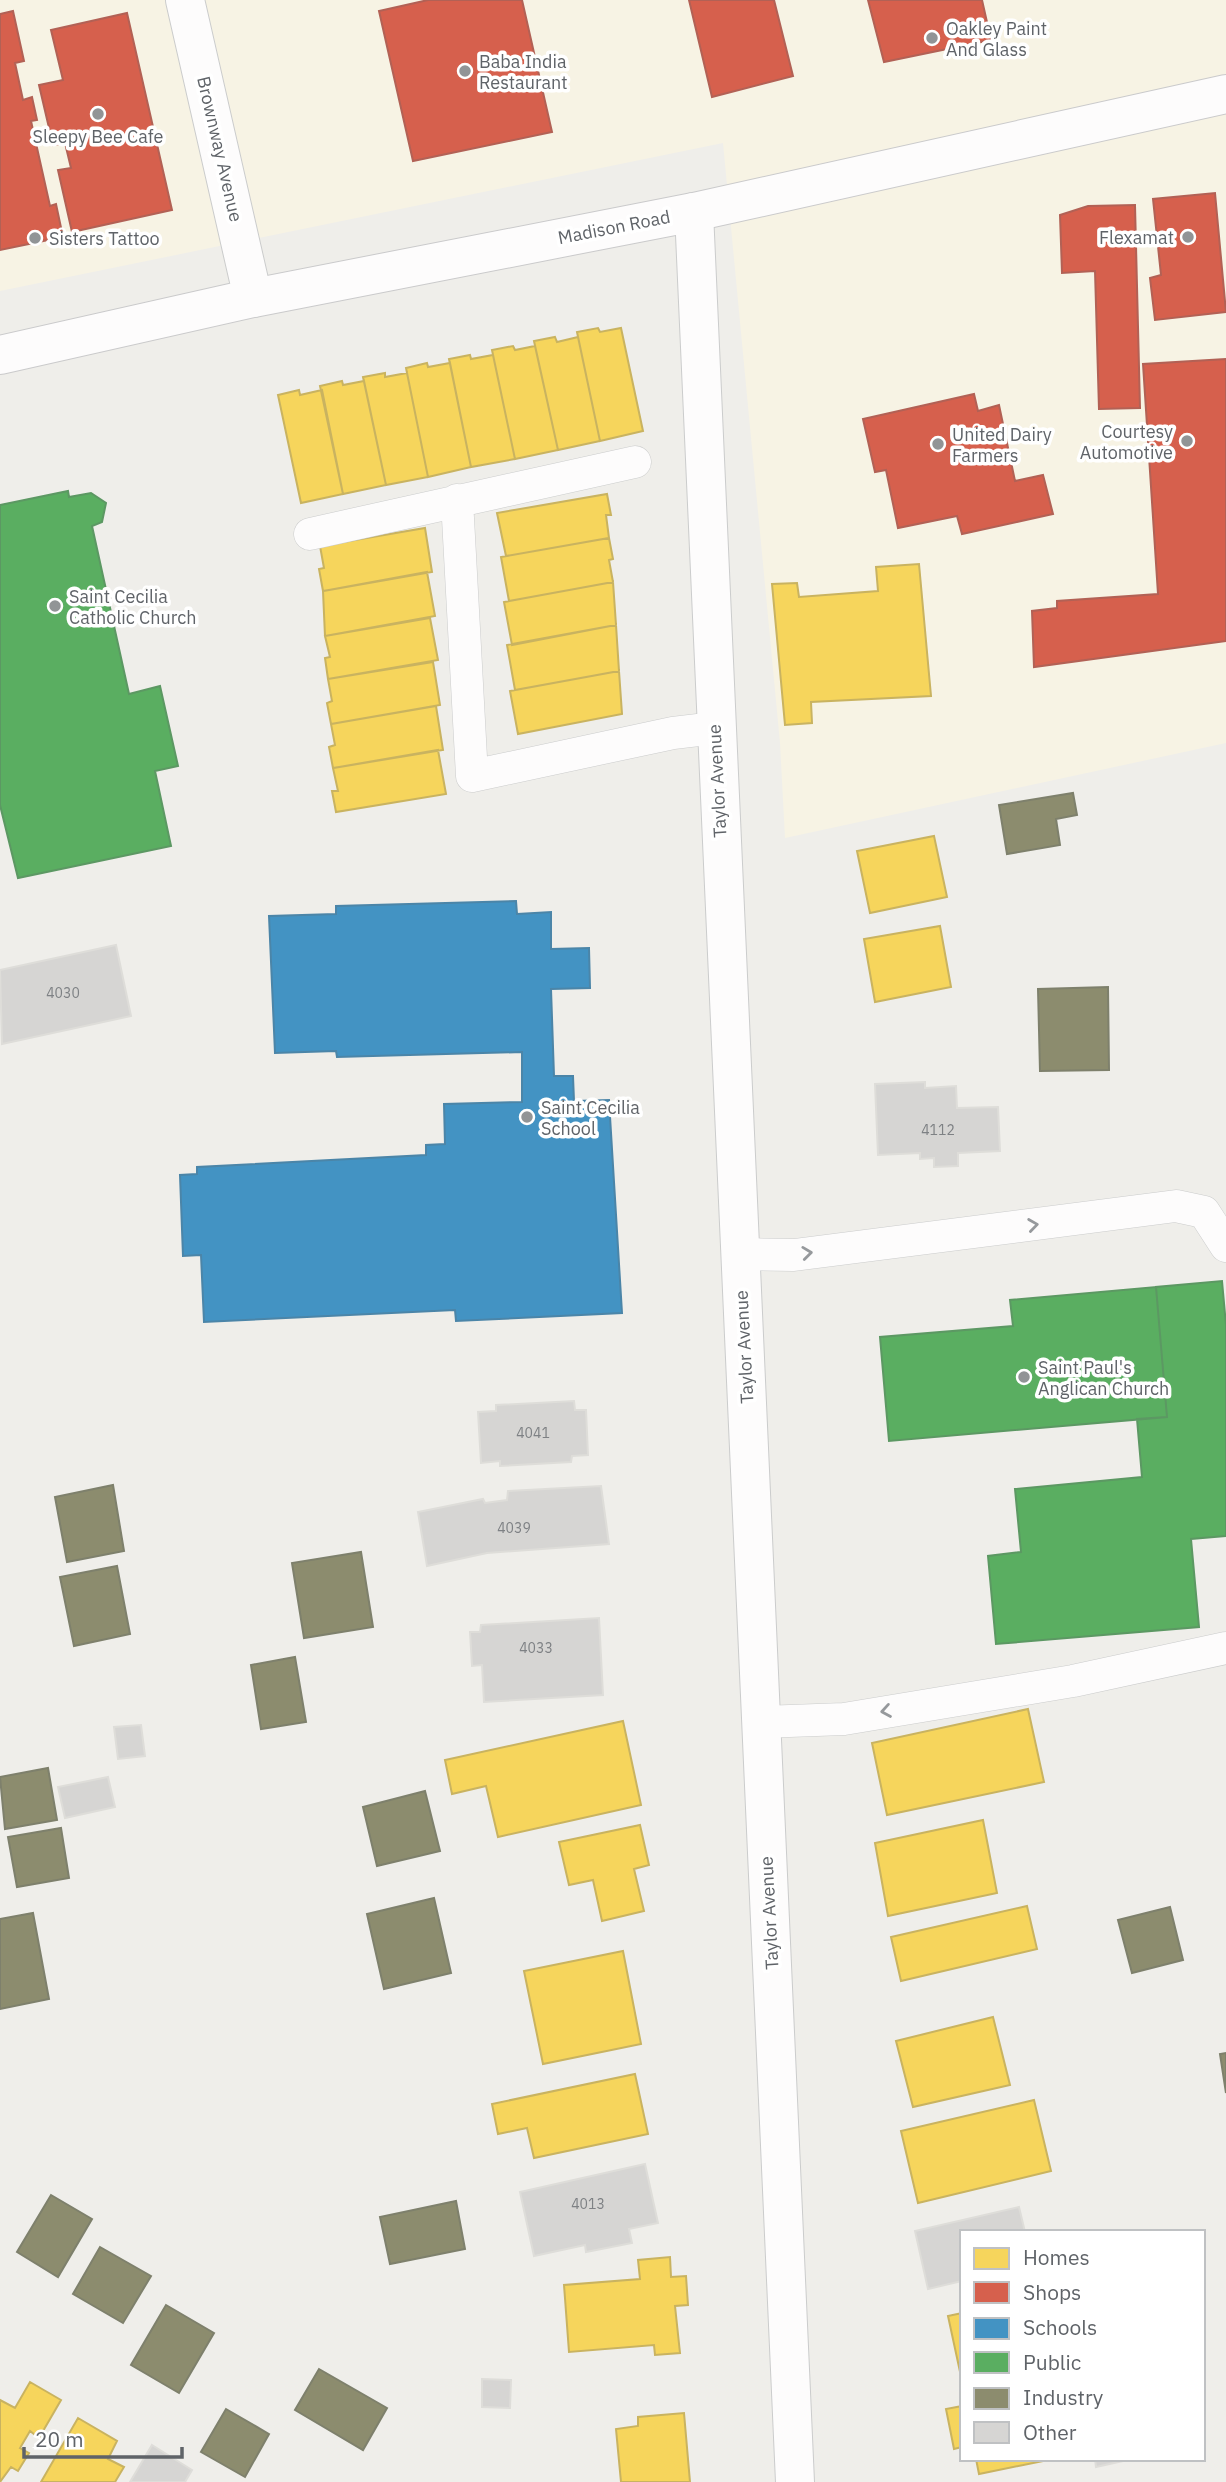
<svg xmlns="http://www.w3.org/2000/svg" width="1226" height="2482" font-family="'IBM Plex Sans',sans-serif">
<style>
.commercial{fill:#f7f3e4}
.homes{fill:#f6d55c;stroke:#c9b360;stroke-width:2}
.shops{fill:#d6604d;stroke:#b26155;stroke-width:2}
.schools{fill:#4393c3;stroke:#4b85a8;stroke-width:2}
.public{fill:#5aae61;stroke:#5c9863;stroke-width:2}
.industry{fill:#8c8c6e;stroke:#7e806c;stroke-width:2}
.building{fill:#d6d5d3;stroke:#deddd9;stroke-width:2}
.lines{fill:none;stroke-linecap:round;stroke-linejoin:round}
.service-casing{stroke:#cbcccc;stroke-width:33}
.minor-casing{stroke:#cbcccc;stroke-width:40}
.secondary-casing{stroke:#cacacb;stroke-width:40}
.service{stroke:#fdfcfc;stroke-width:32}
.minor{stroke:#fdfcfc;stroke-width:38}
.secondary{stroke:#fdfcfc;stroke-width:38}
.oneway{stroke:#96999c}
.poi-dot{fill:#919496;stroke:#fff;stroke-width:2.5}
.labels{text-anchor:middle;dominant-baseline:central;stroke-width:7;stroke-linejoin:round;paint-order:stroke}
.number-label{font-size:14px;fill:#7e8184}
.poi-label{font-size:18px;fill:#5f6368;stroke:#fff;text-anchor:start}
.street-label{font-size:18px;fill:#5f6368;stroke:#fff}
</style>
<rect width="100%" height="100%" fill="#efeeea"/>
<!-- commercial -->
<path class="commercial" d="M0,0H1226V743L785,838L780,743L723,143L0,291Z"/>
<!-- homes -->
<path class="homes" d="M598,328L600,332L621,328L643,431L600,441L577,332Z
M555,337L557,342L578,337L600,441L558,450L534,341Z
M513,346L515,350L535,346L558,450L515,459L492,350Z
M470,355L471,359L493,355L515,459L471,467L449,359Z
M427,363L428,367L450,363L471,467L428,477L406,368Z
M385,373V377L407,373L428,477L386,485L363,377Z
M342,381L343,385L364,381L386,485L343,494L320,386Z
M299,390L300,395L322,390L343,494L301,503L278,395Z
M607,494L611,515H606L609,538L506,556L497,513Z
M425,528L432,572L323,591L319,569L324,568L320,546Z
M609,538L613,559L609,560L613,582L509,601L501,557Z
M919,564L931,696L811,702L812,723L785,725L772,584L797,583L799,597L878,591L876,567Z
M427,572L435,616L325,636L323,591Z
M613,582L616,625L512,645L504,602Z
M430,618L438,660L328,679L325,658L330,657L325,636Z
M616,625L619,671L515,690L507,645Z
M433,662L440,705L331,724L327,703L332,701L328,679Z
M619,671L622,714L518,734L510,691Z
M436,706L443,750L333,768L329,747L335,745L331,724Z
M438,750L446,794L336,812L332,791H338L333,768Z
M934,836L947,897L870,913L857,851Z
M940,926L951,987L875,1002L864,939Z
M1028,1709L1044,1782L887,1815L872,1743Z
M623,1721L641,1805L498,1837L486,1786L452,1794L445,1760Z
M983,1820L997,1893L888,1916L875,1843Z
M640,1825L649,1865L634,1869L644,1911L602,1921L593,1880L569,1885L559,1842Z
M1027,1906L1037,1949L901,1981L891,1937Z
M623,1951L641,2044L543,2064L524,1971Z
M993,2017L1010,2085L913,2107L896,2041Z
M635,2074L648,2134L534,2158L527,2128L498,2134L492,2104Z
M1034,2100L1051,2171L918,2203L901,2131Z
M670,2257L671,2277L686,2276L688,2305L675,2306L680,2353L655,2355L654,2345L569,2352L564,2285L640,2279L638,2260Z
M962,2313V2381L948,2316Z
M30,2382L61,2400L39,2438L30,2431L20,2448L29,2453L18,2471L11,2467L0,2482V2400L15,2408Z
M962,2406V2447L954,2449L946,2409Z
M684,2413L690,2482H621L616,2429L638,2426V2417Z
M78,2418L117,2441L108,2459L124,2467L115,2482H41Z
M976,2459H1053L979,2474Z"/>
<!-- shops -->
<path class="shops" d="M428,0H522L552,132L413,161L379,11Z
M689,0H774L793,76L712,97Z
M868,0H982L991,40L884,62Z
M13,11L24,61L15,63L23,100L32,97L37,120L31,121L50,206L56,204L63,237L0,250V14Z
M127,13L172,210L72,232L58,170L71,168L65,143L53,145L39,85L63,80L51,30Z
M1215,193L1226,312L1155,320L1150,278L1161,275L1153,199Z
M1135,205L1140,408L1099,409L1095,271L1062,273L1060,215L1088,206Z
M1226,359V641L1034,667L1032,611L1057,608V601L1158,594L1143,364Z
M974,394L978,411L999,405L1015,481L1043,475L1053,514L962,534L957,516L898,528L886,470L875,472L863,419Z"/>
<!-- schools -->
<path class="schools" d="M516,901L517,914L551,912V949L589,948L590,988L551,989L554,1076H573L574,1101L609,1100L622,1313L456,1321L455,1310L204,1322L201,1255L183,1256L180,1175L197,1174V1167L426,1155V1145L445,1144L444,1104L522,1102V1052L337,1057L336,1051L275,1053L269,916L336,914V906Z"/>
<!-- public -->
<path class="public" d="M68,491L69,497L91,493L106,503L102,522L92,526L129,694L160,686L178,766L155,771L171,846L18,878L0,805V505Z
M1222,1281L1226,1325V1536L1191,1539L1199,1627L996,1644L988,1556L1021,1552L1015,1489L1142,1477L1137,1419L1167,1417L1156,1287Z
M1156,1287L1167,1417L889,1441L880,1337L1013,1326L1010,1300Z"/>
<!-- industry -->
<path class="industry" d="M1073,793L1077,815L1056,819L1060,845L1007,854L999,805Z
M1108,987L1109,1070L1040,1071L1038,989Z
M113,1485L124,1551L67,1562L55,1497Z
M361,1552L373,1627L304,1638L292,1563Z
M117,1566L130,1634L74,1646L60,1577Z
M295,1657L306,1722L261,1729L251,1665Z
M48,1768L57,1820L5,1829L0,1777Z
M425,1791L440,1851L377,1866L363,1807Z
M61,1828L69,1878L17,1887L8,1837Z
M434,1898L451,1973L384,1989L367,1914Z
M1170,1907L1183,1960L1132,1973L1118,1920Z
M33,1913L49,1999L0,2009V1919Z
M1226,2053V2093L1220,2054Z
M51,2195L92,2219L58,2277L17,2252Z
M456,2201L465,2249L390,2264L380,2217Z
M100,2247L151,2276L123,2323L73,2294Z
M166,2305L214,2333L179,2393L131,2365Z
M319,2369L387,2408L363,2450L295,2410Z
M226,2409L269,2434L245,2477L201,2452Z"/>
<!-- building -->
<path class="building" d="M116,945L131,1016L2,1044L0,970Z
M925,1082V1088L956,1086L957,1108L998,1107L1000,1151L958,1153V1166L934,1167V1158L920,1159V1153L878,1155L875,1084Z
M574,1401L575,1410H586L588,1455L572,1456L571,1462L500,1466V1461L481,1463L478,1412L496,1411V1405Z
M601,1486L609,1544L487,1553L427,1566L418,1512L483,1499L485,1503L507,1500L508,1491Z
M599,1618L603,1695L484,1702L482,1665L472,1666L470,1632H480L481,1625Z
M141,1725L145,1756L118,1759L114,1727Z
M108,1777L115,1807L65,1818L58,1787Z
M645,2164L658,2223L629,2229L632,2243L586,2252L585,2245L534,2256L520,2192Z
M1019,2207L1025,2232H962V2281L928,2289L915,2231Z
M482,2379L511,2380L510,2408L482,2407Z
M152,2445L192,2470L185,2482H130Z
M1095,2459H1132L1096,2467Z"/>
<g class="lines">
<defs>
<path id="service" d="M457,500L472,776L673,733L715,728
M310,534L635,462
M739,1254L794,1255L1176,1206L1204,1212L1226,1246
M761,1722L844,1719L1073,1681L1226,1648"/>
<path id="minor" d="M185,0L253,298
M694,212L795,2482"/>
<path id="secondary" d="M0,355L253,298L694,212L1226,94"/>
</defs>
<!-- service casing -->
<use href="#service" class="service-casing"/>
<!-- minor casing -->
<use href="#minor" class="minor-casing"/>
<!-- secondary casing -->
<use href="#secondary" class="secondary-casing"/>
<!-- service -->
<use href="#service" class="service"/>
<!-- minor -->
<use href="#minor" class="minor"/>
<!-- secondary -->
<use href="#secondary" class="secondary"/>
</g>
<!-- one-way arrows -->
<defs><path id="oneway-chevron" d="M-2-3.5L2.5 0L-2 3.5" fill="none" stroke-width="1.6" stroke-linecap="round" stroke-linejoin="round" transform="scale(1.75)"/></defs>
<g class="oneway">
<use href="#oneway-chevron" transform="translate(1033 1225) rotate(-8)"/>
<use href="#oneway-chevron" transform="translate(807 1253) rotate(-7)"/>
<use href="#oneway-chevron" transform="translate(886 1711) rotate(170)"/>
</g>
<!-- markers -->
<g class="poi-dot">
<circle cx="932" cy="38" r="7"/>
<circle cx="465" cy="71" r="7"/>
<circle cx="98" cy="114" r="7"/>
<circle cx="1188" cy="237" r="7"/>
<circle cx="35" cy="238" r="7"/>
<circle cx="1187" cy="441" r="7"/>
<circle cx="938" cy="444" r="7"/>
<circle cx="55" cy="606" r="7"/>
<circle cx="527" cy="1117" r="7"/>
<circle cx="1024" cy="1377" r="7"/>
</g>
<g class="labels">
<!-- number labels -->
<g class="number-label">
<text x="63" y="993">4030</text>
<text x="938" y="1130">4112</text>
<text x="533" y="1433">4041</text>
<text x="514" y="1528">4039</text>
<text x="536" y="1648">4033</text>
<text x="588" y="2204">4013</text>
</g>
<!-- poi labels -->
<g class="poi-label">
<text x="946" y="28">Oakley Paint<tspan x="946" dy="21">And Glass</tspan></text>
<text x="479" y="61">Baba India<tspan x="479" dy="21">Restaurant</tspan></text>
<text x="98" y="136" text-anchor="middle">Sleepy Bee Cafe</text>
<text x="1174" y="237" text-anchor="end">Flexamat</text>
<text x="49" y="238">Sisters Tattoo</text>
<text x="1173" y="431" text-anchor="end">Courtesy<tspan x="1173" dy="21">Automotive</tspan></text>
<text x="952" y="434">United Dairy<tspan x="952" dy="21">Farmers</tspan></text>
<text x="69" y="596">Saint Cecilia<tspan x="69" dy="21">Catholic Church</tspan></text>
<text x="541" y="1107">Saint Cecilia<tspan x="541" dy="21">School</tspan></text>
<text x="1038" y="1367">Saint Paul's<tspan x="1038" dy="21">Anglican Church</tspan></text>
</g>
<!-- street labels -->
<g class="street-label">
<text transform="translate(220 149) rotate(77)">Brownway Avenue</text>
<text transform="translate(614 227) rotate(-11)">Madison Road</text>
<text transform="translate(717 781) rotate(-93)">Taylor Avenue</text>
<text transform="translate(744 1347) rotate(-93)">Taylor Avenue</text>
<text transform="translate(769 1913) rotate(-93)">Taylor Avenue</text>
</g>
</g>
<!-- legend -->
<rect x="960" y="2230" width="245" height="231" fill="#ffffff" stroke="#bfc1c3" stroke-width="2"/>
<rect x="974" y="2248" width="35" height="21" fill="#f6d55c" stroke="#bfc1c3" stroke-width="2"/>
<text x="1023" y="2265" font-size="21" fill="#5f6368">Homes</text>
<rect x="974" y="2282" width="35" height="21" fill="#d6604d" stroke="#bfc1c3" stroke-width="2"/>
<text x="1023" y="2300" font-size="21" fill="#5f6368">Shops</text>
<rect x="974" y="2318" width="35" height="21" fill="#4393c3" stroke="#bfc1c3" stroke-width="2"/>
<text x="1023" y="2335" font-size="21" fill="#5f6368">Schools</text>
<rect x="974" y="2352" width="35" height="21" fill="#5aae61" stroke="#bfc1c3" stroke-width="2"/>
<text x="1023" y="2370" font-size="21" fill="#5f6368">Public</text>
<rect x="974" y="2388" width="35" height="21" fill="#8c8c6e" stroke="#bfc1c3" stroke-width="2"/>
<text x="1023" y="2405" font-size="21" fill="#5f6368">Industry</text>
<rect x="974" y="2422" width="35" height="21" fill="#d6d5d3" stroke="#bfc1c3" stroke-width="2"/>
<text x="1023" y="2440" font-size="21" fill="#5f6368">Other</text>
<!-- scale -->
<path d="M24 2447v10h158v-10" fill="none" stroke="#5f6368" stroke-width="3.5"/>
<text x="35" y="2447" font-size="21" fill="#5f6368" stroke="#ffffff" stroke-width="5" paint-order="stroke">20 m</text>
</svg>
